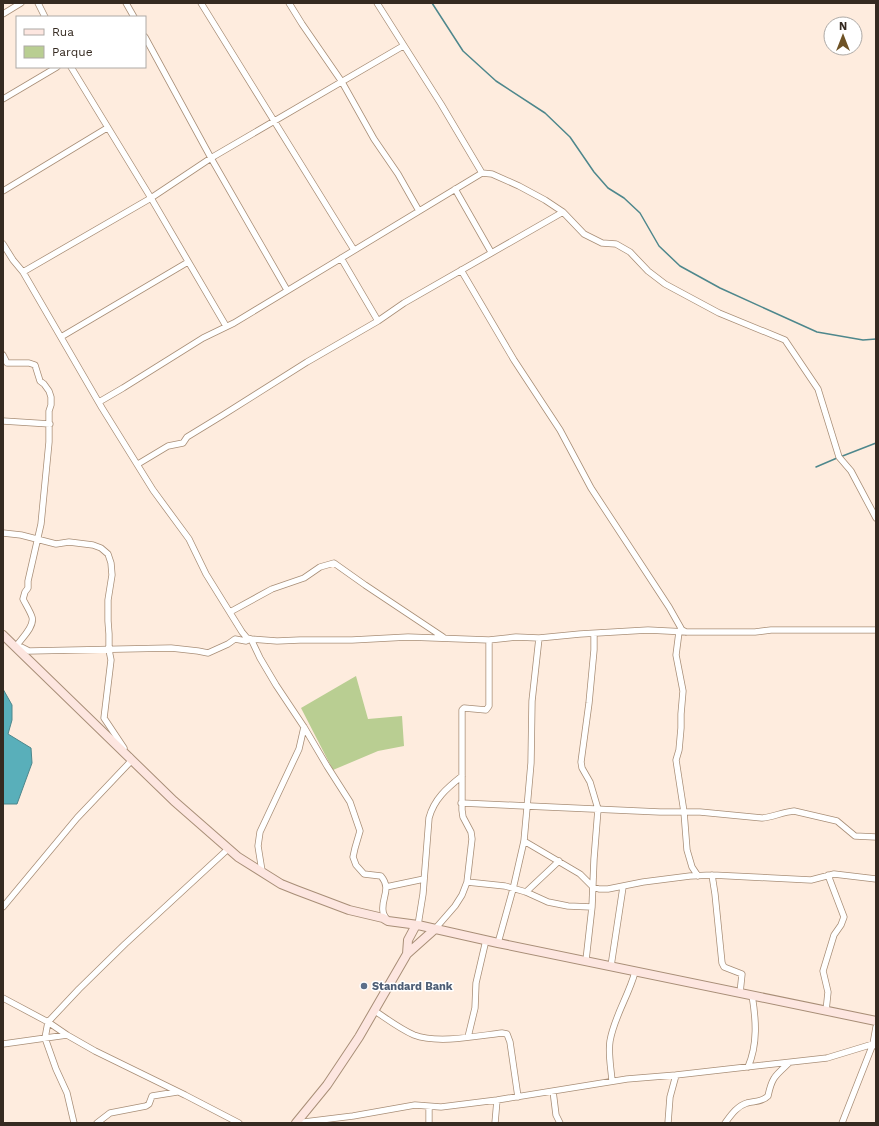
<svg xmlns="http://www.w3.org/2000/svg" width="879" height="1126" font-family="'Work Sans',sans-serif">
<style>
.green{fill:#b9ce92}
.water{fill:#59afba;stroke:#4e878c}
.lines{fill:none;stroke-linecap:round;stroke-linejoin:round}
.stream{stroke:#4e878c;stroke-width:1.5}
.street-casing{stroke:#a88e77;stroke-width:7}
.secondary-casing{stroke:#a88e77;stroke-width:10}
.street{stroke:#fff;stroke-width:5.5}
.secondary{stroke:#fde6e0;stroke-width:8}
.service-dot{fill:#5c6f8a;stroke:#fff;stroke-width:1.5}
.labels{text-anchor:middle;dominant-baseline:central;stroke-width:3;stroke-linejoin:round;paint-order:stroke}
.service-label{font-size:11px;font-weight:bold;fill:#4e5e75;stroke:#fff;text-anchor:start}
</style>
<rect width="100%" height="100%" fill="#feecde"/>
<!-- green -->
<path class="green" d="M356,676L368,719L402,716L404,746L378,751L333,770L301,708Z"/>
<!-- water -->
<path class="water" d="M3,689L12,705V720L8,734L31,748L32,763L17,804H3Z"/>
<g class="lines">
<!-- stream -->
<path class="stream" d="M432,3L463,51L496,81L545,113L570,137L594,172L608,188L624,198L640,213L659,246L680,266L720,288L817,332L863,340L876,339
M840,457L876,443
M816,467L837,458"/>
<defs>
<path id="street" d="M38,3L45,17
M126,3L134,17
M201,3L354,250
M289,3L302,24L342,82L374,139L398,174L419,211
M3,14L21,3
M145,37L211,158L287,290
M71,67L151,198L226,326
M3,99L57,67
M482,173L492,174L519,186L545,200L563,212L584,234L602,243L616,244L630,252L648,271L665,284L719,313L785,340L818,389L839,457L851,471L876,518
M455,189L491,252
M3,191L107,128
M3,244L13,260L23,272L102,408L153,490L189,539L206,574L242,632L247,638L251,639L260,658L276,685L304,727L327,766L350,802L360,831L355,848L353,857L356,865L364,874L381,876C392,889 381,898 383,911C383,914 386,918 387,920
M341,258L378,321
M461,270L514,360L560,430L591,488L669,607L682,630L686,632
M23,272L151,198L211,158L403,46
M61,337L188,262
M3,355L7,363H29L35,365L40,381L44,384L49,391L51,397V405L49,411V442L41,524L28,581V588L25,592L23,599C26,605 30,611 32,617C35,626 22,638 17,645
M99,402L123,388L203,338L234,323L482,173L441,104L377,3
M3,421L50,424
M138,464L168,446L183,443L187,437L223,415L307,362L378,321L404,303L563,212
M3,533L21,535L56,544L69,542L93,545L101,548L108,554L111,563L112,575L108,600V621L109,634V650L111,660L104,718L124,748
M230,612L272,589L304,578L320,567L334,563L365,585L443,637
M679,632L676,655L683,691L681,714V728L679,750L676,760L684,812L687,850L692,867L698,876
M17,645L29,651L171,648L198,651L208,653L228,644L235,639L246,641L251,639L277,641L300,640H352L408,637L489,640L516,637L539,638L580,634L648,630L687,632H755L771,630H876
M461,803L660,812H700L762,818C773,817 783,812 794,811L837,821L855,836L876,837
M524,841L580,874L593,887L599,889H608L643,882L690,876L712,875L811,880L834,874L876,879
M262,871L258,846L260,832L299,749L304,727
M712,875L715,894L722,963L724,967L742,974L740,993
M467,882L505,886L526,892L548,902L568,906L592,907
M386,887L424,879
M526,892L559,861
M3,907L77,818L132,760L130,757
M418,925L423,894L429,818C434,799 447,788 462,776
M435,929L455,906L462,895L467,882L472,839L471,832L463,817L462,810V710L464,708L486,710L489,706V640
M498,943L513,889L524,841L531,763L532,701L539,638
M586,960L592,907L594,859L598,809L590,782L582,768L581,762L589,703L594,650V634
M611,966L623,887
M3,998L48,1022L67,1035L95,1051L185,1095L239,1123
M375,1011C387,1019 400,1029 414,1035C438,1044 477,1036 502,1033L507,1034L510,1042L518,1097
M826,1011L828,992L823,971L834,935L841,925L844,917L828,875
M468,1037L475,1008L476,983L486,940
M3,1044L67,1035
M748,1067C758,1044 756,1019 752,995
M612,1081C611,1068 608,1053 610,1041C614,1017 629,995 635,972
M553,1091L556,1115L560,1123
M429,1107V1123
M74,1123L67,1093L56,1069L45,1038L48,1022L79,989L125,944L228,849
M97,1123L110,1113L146,1106L149,1104L152,1096L177,1092
M296,1123L353,1116L415,1105L441,1107L497,1100L627,1079L676,1075L827,1058L873,1044L876,1046
M495,1123L497,1100
M668,1123L670,1097L676,1075
M725,1123C731,1115 737,1106 747,1103C755,1101 762,1102 768,1096C772,1077 775,1076 789,1063
M842,1123L873,1044L876,1027"/>
<path id="secondary" d="M3,635L174,801L238,857L281,884L296,890L349,910L383,918L388,921L418,925L498,943L876,1021
M407,954L408,940L416,925
M296,1123L327,1085L359,1037L407,954L435,929"/>
</defs>
<!-- street casing -->
<use href="#street" class="street-casing"/>
<!-- secondary casing -->
<use href="#secondary" class="secondary-casing"/>
<!-- street -->
<use href="#street" class="street"/>
<!-- secondary -->
<use href="#secondary" class="secondary"/>
</g>
<!-- markers -->
<circle class="service-dot" cx="364" cy="986" r="4"/>
<g class="labels">
<!-- service labels -->
<g class="service-label">
<text x="372" y="986">Standard Bank</text>
</g>
</g>
<!-- border -->
<rect width="879" height="1126" fill="none" stroke="#352a21" stroke-width="8"/>
<!-- legend -->
<rect x="16" y="16" width="130" height="52" fill="#ffffff" stroke="#aeaaa6"/>
<rect x="24" y="29" width="20" height="6" fill="#fde6e0" stroke="#aeaaa6"/>
<text x="52" y="36" font-size="12" fill="#352a21">Rua</text>
<rect x="24" y="46" width="20" height="12" fill="#b9ce92" stroke="#aeaaa6"/>
<text x="52" y="56" font-size="12" fill="#352a21">Parque</text>
<!-- north arrow -->
<g transform="translate(843 36)"><circle r="19" fill="#ffffff" stroke="#aeaaa6"/>
<path d="M0-3L7 15L0 10L-7 15Z" fill="#6e5225"/>
<text y="-6" font-size="11" font-weight="bold" text-anchor="middle" fill="#352a21">N</text>
</g>
</svg>
